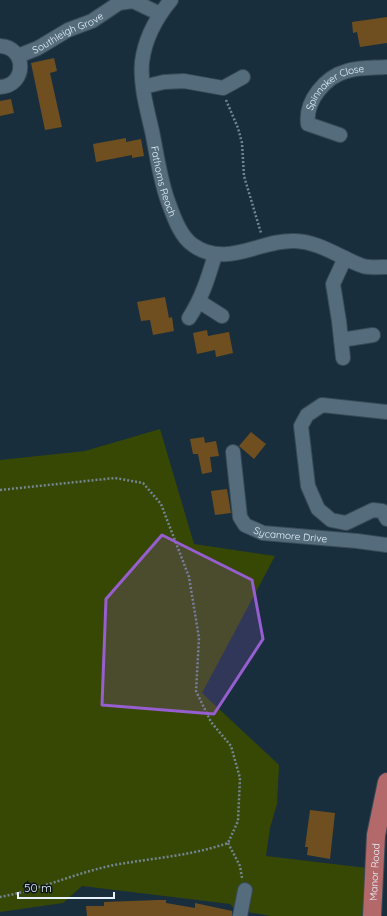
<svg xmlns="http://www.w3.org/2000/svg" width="387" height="916" font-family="Quicksand,sans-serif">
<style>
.green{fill:#374805}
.building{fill:#6f4f1f}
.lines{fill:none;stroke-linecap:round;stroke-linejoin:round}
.minor-casing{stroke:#394a57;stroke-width:16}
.major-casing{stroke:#394a57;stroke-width:20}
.path{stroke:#738592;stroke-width:2.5;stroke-dasharray:2 2;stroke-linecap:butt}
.minor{stroke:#556c7d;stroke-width:14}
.major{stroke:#b3686a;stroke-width:18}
.marked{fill:#965ece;fill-opacity:0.2;stroke:#965ece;stroke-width:3;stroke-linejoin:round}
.labels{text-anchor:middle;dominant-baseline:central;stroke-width:3;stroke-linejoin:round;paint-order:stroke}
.street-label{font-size:10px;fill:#e6f3fd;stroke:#0c151c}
</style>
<rect width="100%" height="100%" fill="#182e3d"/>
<!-- green -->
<path class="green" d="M160,429L194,544L275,556L202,693L279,765L277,804L270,828L266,856L367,868L364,916H271L236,910L230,904L82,886L63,903L0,912V460L85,451Z"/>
<!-- building -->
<path class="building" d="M387,17V43L360,47L357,32L353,33L352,22Z
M54,58L57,71L50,73L62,127L45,130L31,63Z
M11,99L14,113L0,116V101Z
M126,138V142L141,139L144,156L132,158V155L96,162L93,144Z
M165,297L169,318L172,317L174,331L153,335L150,320L141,321L137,302Z
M207,330L208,336L229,332L233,353L216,357L215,350L197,354L193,333Z
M251,432L266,444L254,459L239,446Z
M204,437L205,443L216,441L219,456L210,457L212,472L202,474L198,454H193L190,439Z
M227,489L231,513L215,515L211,491Z
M310,810L335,813L330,859L307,855L308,847H305Z
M158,900H166V903L195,908V903L232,911V916H87L86,906H104V902Z"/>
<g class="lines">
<defs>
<g id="minor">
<path id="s1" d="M171,0C156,18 145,38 142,62C140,85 147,109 152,131C157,155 160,181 169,204C174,218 181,237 193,245C226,269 261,239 295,241C321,242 340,258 363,266C370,268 380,267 387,267"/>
<path d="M0,46C27,47 27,86 0,87"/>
<path id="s2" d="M18,56L38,48L68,30L92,21L119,3L133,1L160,14"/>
<path d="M143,87L164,82L184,81L223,88L243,77"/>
<path id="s3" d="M340,135L308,124C305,101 325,77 347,71C360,67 374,68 387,67"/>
<path d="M200,302L222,316"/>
<path d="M189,318C202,298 208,278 215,255"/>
<path d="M341,340L373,335"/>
<path d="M343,358L339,321L333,284L345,258"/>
<path d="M387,412L322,405L307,415L301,426L308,486L318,509L331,520L346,523L373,510L382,511L387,519"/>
<path id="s4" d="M233,452L240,517L245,525L263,533L357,541L387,545"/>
<path d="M240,916L245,890"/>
</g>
<g id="major">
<path id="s5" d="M372,916L376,835L387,782"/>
</g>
</defs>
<!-- minor casing -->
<use href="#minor" class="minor-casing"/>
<!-- major casing -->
<use href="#major" class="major-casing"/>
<!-- path -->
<path class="path" d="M226,100L238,128L242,143L244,176L261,233
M0,490L115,478L143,483L161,504L189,577L199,638L196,691L211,722L231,746L240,778L238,821L228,843C190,856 153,858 114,865C75,873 39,890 0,897
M228,843L240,866L242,878"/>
<!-- minor -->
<use href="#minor" class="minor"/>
<!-- major -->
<use href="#major" class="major"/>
</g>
<!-- marked area -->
<path class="marked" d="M162,535L252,580L263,639L214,714L102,705L106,599Z"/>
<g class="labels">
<!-- street labels -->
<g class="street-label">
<text stroke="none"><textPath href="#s2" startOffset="55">Southleigh Grove</textPath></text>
<text stroke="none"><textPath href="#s3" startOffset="85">Spinnaker Close</textPath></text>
<text stroke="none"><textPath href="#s1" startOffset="191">Fathoms Reach</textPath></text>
<text stroke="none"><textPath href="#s4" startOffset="122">Sycamore Drive</textPath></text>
<text stroke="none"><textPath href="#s5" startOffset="44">Manor Road</textPath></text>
</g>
</g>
<!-- scale -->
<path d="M18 892v6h96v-6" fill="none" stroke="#e6f3fd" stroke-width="2"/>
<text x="24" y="892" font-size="12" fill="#e6f3fd" stroke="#0c151c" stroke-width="3" paint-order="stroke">50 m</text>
</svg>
